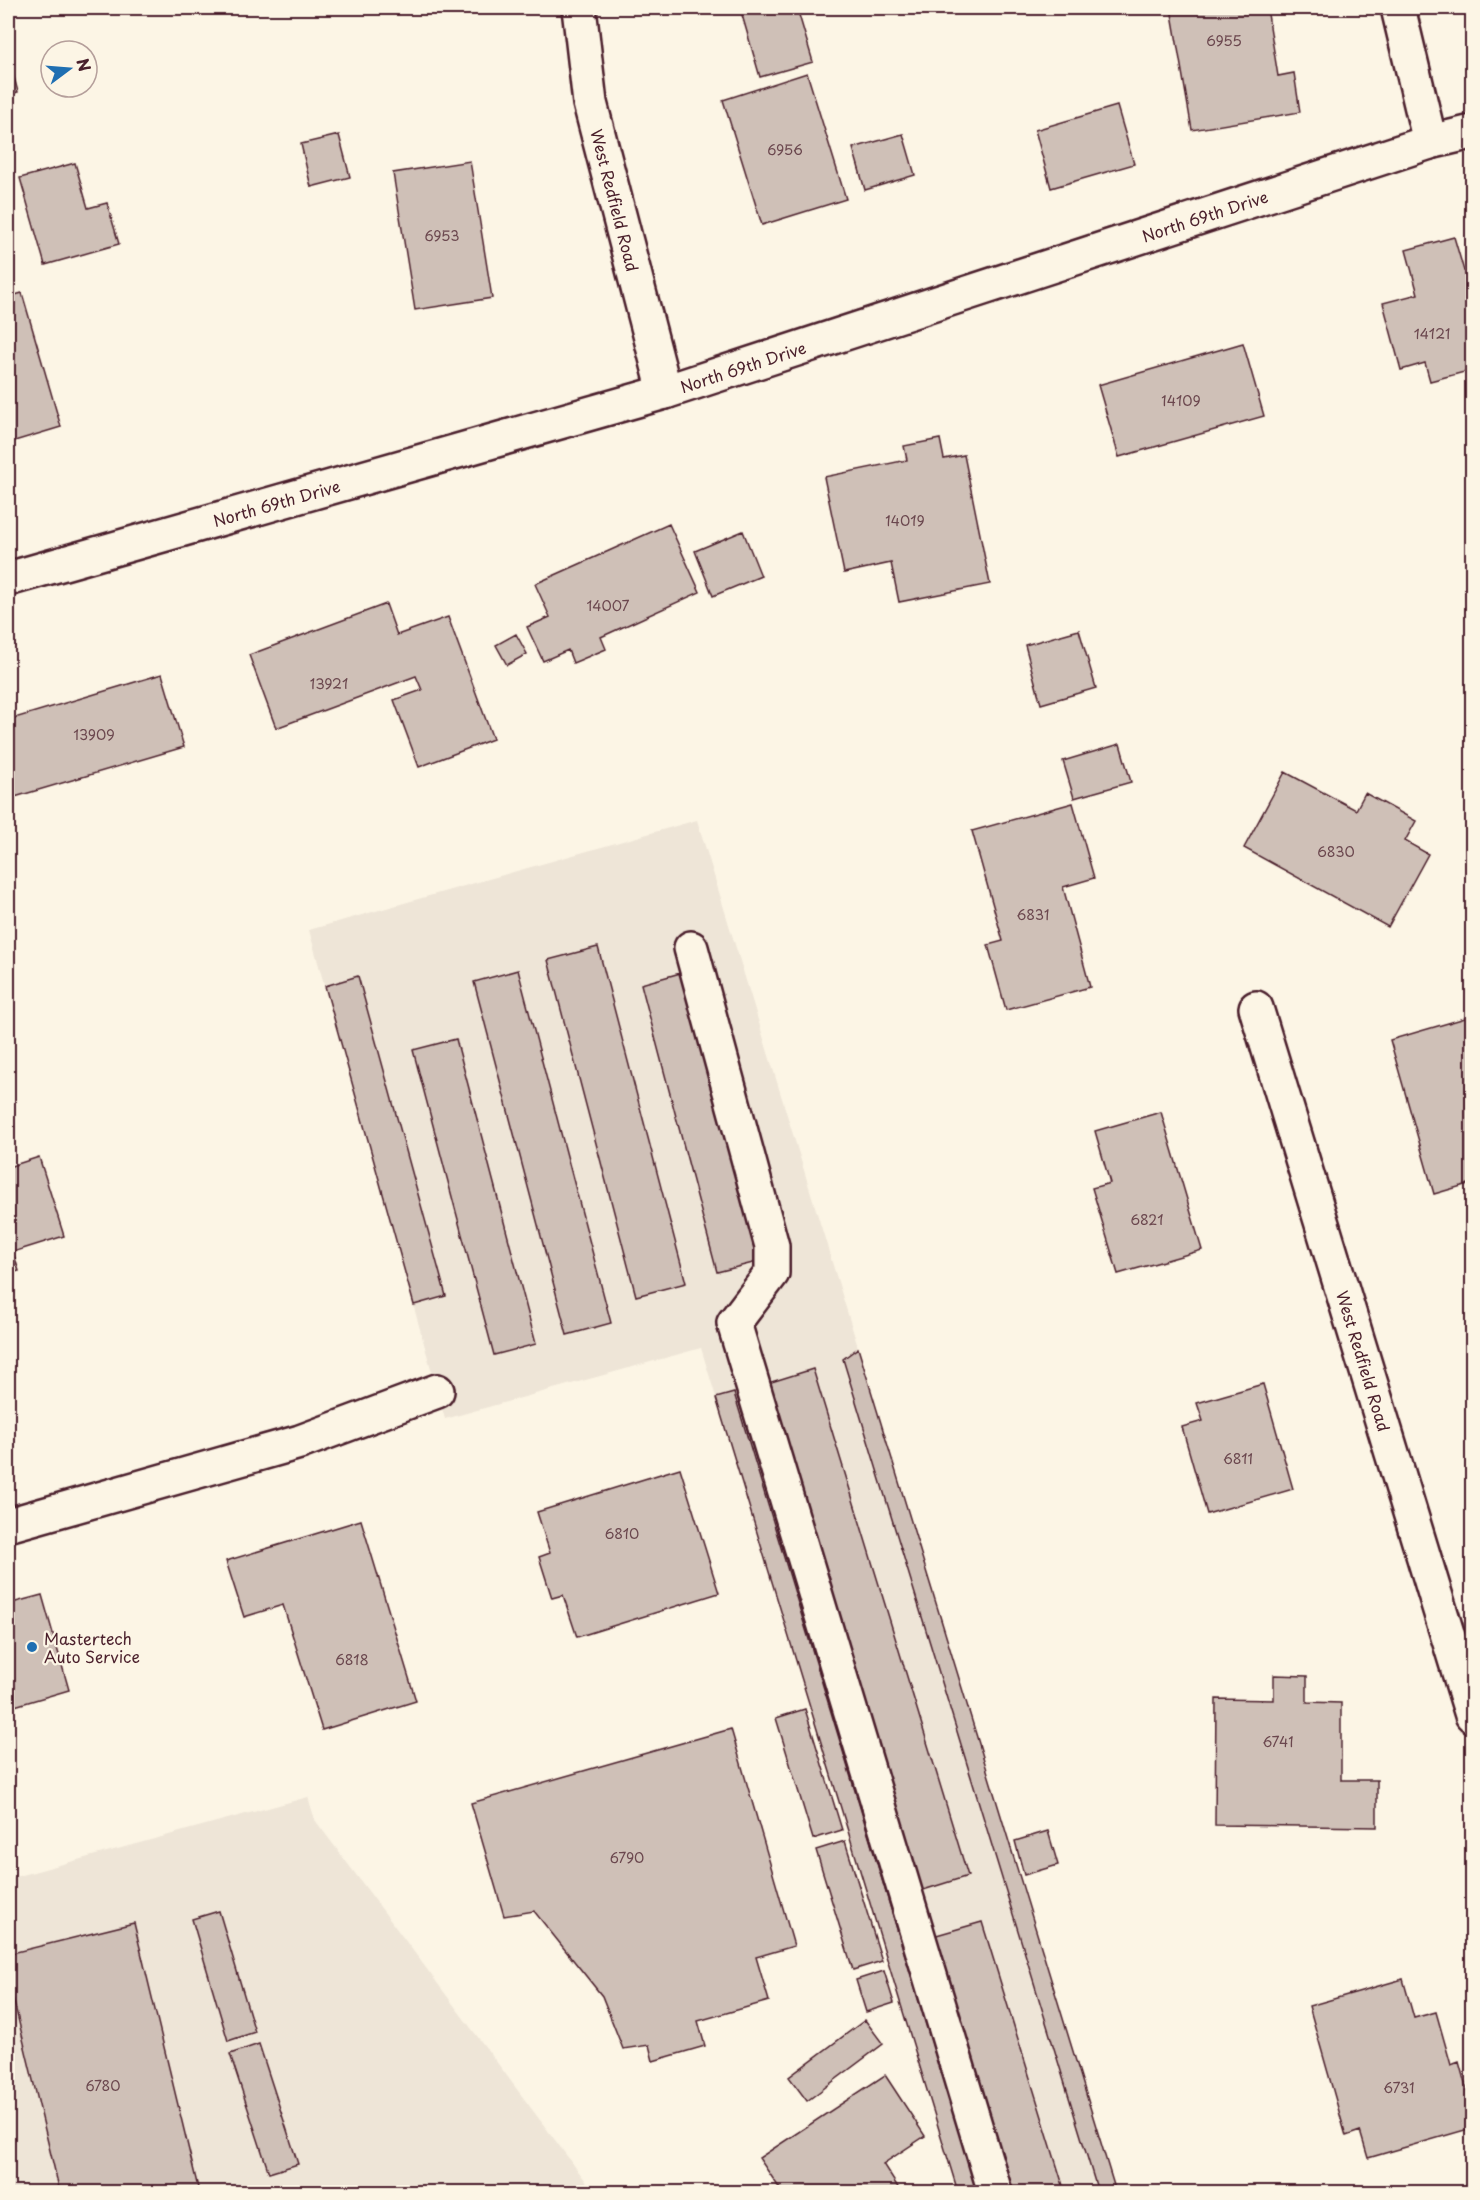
<svg xmlns="http://www.w3.org/2000/svg" width="1480" height="2200" font-family="'Playpen Sans',sans-serif">
<style>
.built{fill:#eee5d7}
.building{fill:#cfc0b7;stroke:#4a1f2b;stroke-width:1.5}
.lines{fill:none;stroke-linecap:round;stroke-linejoin:round}
.minor-casing{stroke:#4a1f2b;stroke-width:38}
.minor{stroke:#fcf5e5;stroke-width:33}
.poi-dot{fill:#1f6fb2;stroke:#fcf5e5;stroke-width:2}
.labels{text-anchor:middle;dominant-baseline:central;stroke-width:4.5;stroke-linejoin:round;paint-order:stroke}
.number-label{font-size:14px;fill:#6b474e}
.street-label{font-size:16px;fill:#4a1f2b;stroke:#fcf5e5}
.poi-label{font-size:16px;fill:#4a1f2b;stroke:#fcf5e5;text-anchor:start}
</style>
<rect width="100%" height="100%" fill="#fcf5e5"/>
<filter id="ink" filterUnits="userSpaceOnUse"><feTurbulence type="fractalNoise" baseFrequency=".0167" numOctaves="2"/><feDisplacementMap in="SourceGraphic" scale="12" xChannelSelector="R" yChannelSelector="G"/><feConvolveMatrix kernelMatrix="1 2 1 2 8 2 1 2 1" color-interpolation-filters="sRGB"/></filter>
<g filter="url(#ink)">
<!-- built -->
<path class="built" d="M697,820L1116,2192H958L701,1348L445,1419L309,930Z
M308,1797L315,1820L594,2192H8V1879Z"/>
<!-- building -->
<path class="building" d="M740,8H797L813,62L760,77Z
M1171,8H1267L1278,76L1294,73L1300,112L1192,130Z
M8,55L18,92L8,95Z
M807,73L846,199L762,225L723,100Z
M1117,106L1134,164L1051,188L1035,130Z
M903,134L915,175L865,190L853,148Z
M339,135L350,177L311,187L301,144Z
M470,161L492,298L415,310L393,173Z
M75,163L88,208L107,203L119,244L45,265L20,178Z
M1454,237L1464,271L1472,268V370L1430,381L1425,363L1401,370L1383,303L1418,294L1406,250Z
M22,293L61,427L8,443V297Z
M1243,343L1264,416L1119,457L1098,385Z
M940,439L944,459L964,455L990,584L899,602L891,563L844,573L824,477L907,460L904,446Z
M669,524L700,592L601,637L606,649L573,663L568,650L543,661L527,627L550,617L535,584Z
M743,531L761,576L713,596L695,551Z
M386,604L397,635L448,617L493,739L419,767L394,700L422,690L416,676L276,728L249,655Z
M1079,630L1096,688L1041,704L1025,645Z
M516,634L527,654L507,665L496,645Z
M162,674L184,747L8,799V720Z
M1120,744L1131,782L1074,798L1063,761Z
M1285,772L1356,810L1365,793L1416,821L1405,841L1428,854L1388,927L1244,848Z
M1073,803L1094,878L1063,887L1090,987L1006,1010L988,945L1003,941L972,831Z
M598,947L686,1283L636,1296L548,960Z
M518,970L611,1323L567,1335L474,982Z
M684,972L761,1261L717,1272L641,984Z
M358,976L446,1296L414,1305L325,986Z
M1472,1016V1183L1434,1194L1390,1040Z
M456,1039L536,1344L494,1355L413,1050Z
M1161,1112L1202,1250L1118,1274L1092,1188L1110,1183L1095,1131Z
M39,1157L64,1236L13,1252L19,1271L8,1274V1167Z
M858,1348L1116,2192H1098L843,1359Z
M813,1369L968,1876L920,1891L765,1384Z
M1263,1384L1293,1489L1207,1514L1182,1427L1203,1421L1197,1403Z
M734,1393L977,2192H958L716,1398Z
M680,1468L719,1593L577,1637L563,1595L552,1598L539,1557L550,1553L537,1512Z
M361,1520L416,1701L322,1730L283,1605L244,1617L226,1561Z
M42,1595L69,1690L8,1708V1604Z
M1274,1675L1307,1676V1702L1341,1703V1780H1377V1827L1215,1825L1216,1699L1274,1700Z
M805,1709L842,1830L813,1839L776,1718Z
M731,1729L794,1946L756,1957L769,2001L698,2021L705,2046L653,2061L649,2045L623,2049L602,1996L534,1911L504,1916L471,1803Z
M1048,1831L1058,1865L1024,1875L1015,1841Z
M845,1841L882,1961L853,1970L816,1850Z
M219,1911L255,2032L228,2041L192,1919Z
M982,1922L1065,2192H1011L933,1936Z
M134,1923L199,2192H60L8,1977V1954Z
M884,1971L894,2003L866,2012L856,1980Z
M1403,1979L1414,2018L1436,2012L1451,2065L1459,2062L1472,2109V2128L1368,2158L1360,2131L1346,2136L1309,2006Z
M865,2020L883,2044L807,2101L789,2077Z
M259,2044L298,2164L269,2173L230,2054Z
M885,2075L925,2136L883,2164L901,2192H782L759,2158Z"/>
<g class="lines">
<defs>
<g id="minor">
<path id="s1" d="M579,8L590,103L665,392"/>
<path d="M1398,8L1430,142"/>
<path id="s2" d="M8,579L665,392L1430,142L1472,132"/>
<path d="M691,948L772,1246V1273L734,1323L995,2192"/>
<path id="s3" d="M1256,1008L1472,1715"/>
<path d="M8,1525L300,1442L437,1391"/>
</g>
</defs>
<!-- minor casing -->
<use href="#minor" class="minor-casing"/>
<!-- minor -->
<use href="#minor" class="minor"/>
</g>
</g>
<!-- markers -->
<circle class="poi-dot" cx="32" cy="1647" r="6"/>
<g class="labels">
<!-- number labels -->
<g class="number-label">
<text x="1224" y="40">6955</text>
<text x="785" y="149">6956</text>
<text x="442" y="235">6953</text>
<text x="1432" y="333">14121</text>
<text x="1181" y="400">14109</text>
<text x="905" y="520">14019</text>
<text x="608" y="605">14007</text>
<text x="329" y="683">13921</text>
<text x="94" y="734">13909</text>
<text x="1336" y="851">6830</text>
<text x="1033" y="914">6831</text>
<text x="1147" y="1219">6821</text>
<text x="1238" y="1458">6811</text>
<text x="622" y="1533">6810</text>
<text x="352" y="1659">6818</text>
<text x="1278" y="1741">6741</text>
<text x="627" y="1857">6790</text>
<text x="103" y="2085">6780</text>
<text x="1399" y="2087">6731</text>
</g>
<!-- street labels -->
<g class="street-label">
<text stroke="none"><textPath href="#s1" startOffset="196">West Redfield Road</textPath></text>
<text stroke="none"><textPath href="#s2" startOffset="1251">North 69th Drive</textPath></text>
<text stroke="none"><textPath href="#s2" startOffset="765">North 69th Drive</textPath></text>
<text stroke="none"><textPath href="#s2" startOffset="279">North 69th Drive</textPath></text>
<text stroke="none"><textPath href="#s3" startOffset="369">West Redfield Road</textPath></text>
</g>
<!-- poi labels -->
<g class="poi-label">
<text x="44" y="1638">Mastertech<tspan x="44" dy="18">Auto Service</tspan></text>
</g>
</g>
<!-- margin -->
<rect width="1480" height="2200" fill="none" stroke="#fcf5e5" stroke-width="30"/>
<rect x="15" y="15" width="1450" height="2170" fill="none" stroke="#4a1f2b" stroke-width="2" filter="url(#ink)"/>
<!-- north arrow -->
<g transform="translate(69 69) rotate(74)"><circle r="28" fill="#fcf5e5" stroke="#b59f9b" stroke-width="1.5"/>
<path d="M0-4.5L10 22L0 15L-10 22Z" fill="#1f6fb2"/>
<text y="-9" font-size="16" font-weight="bold" text-anchor="middle" fill="#4a1f2b">N</text>
</g>
</svg>
